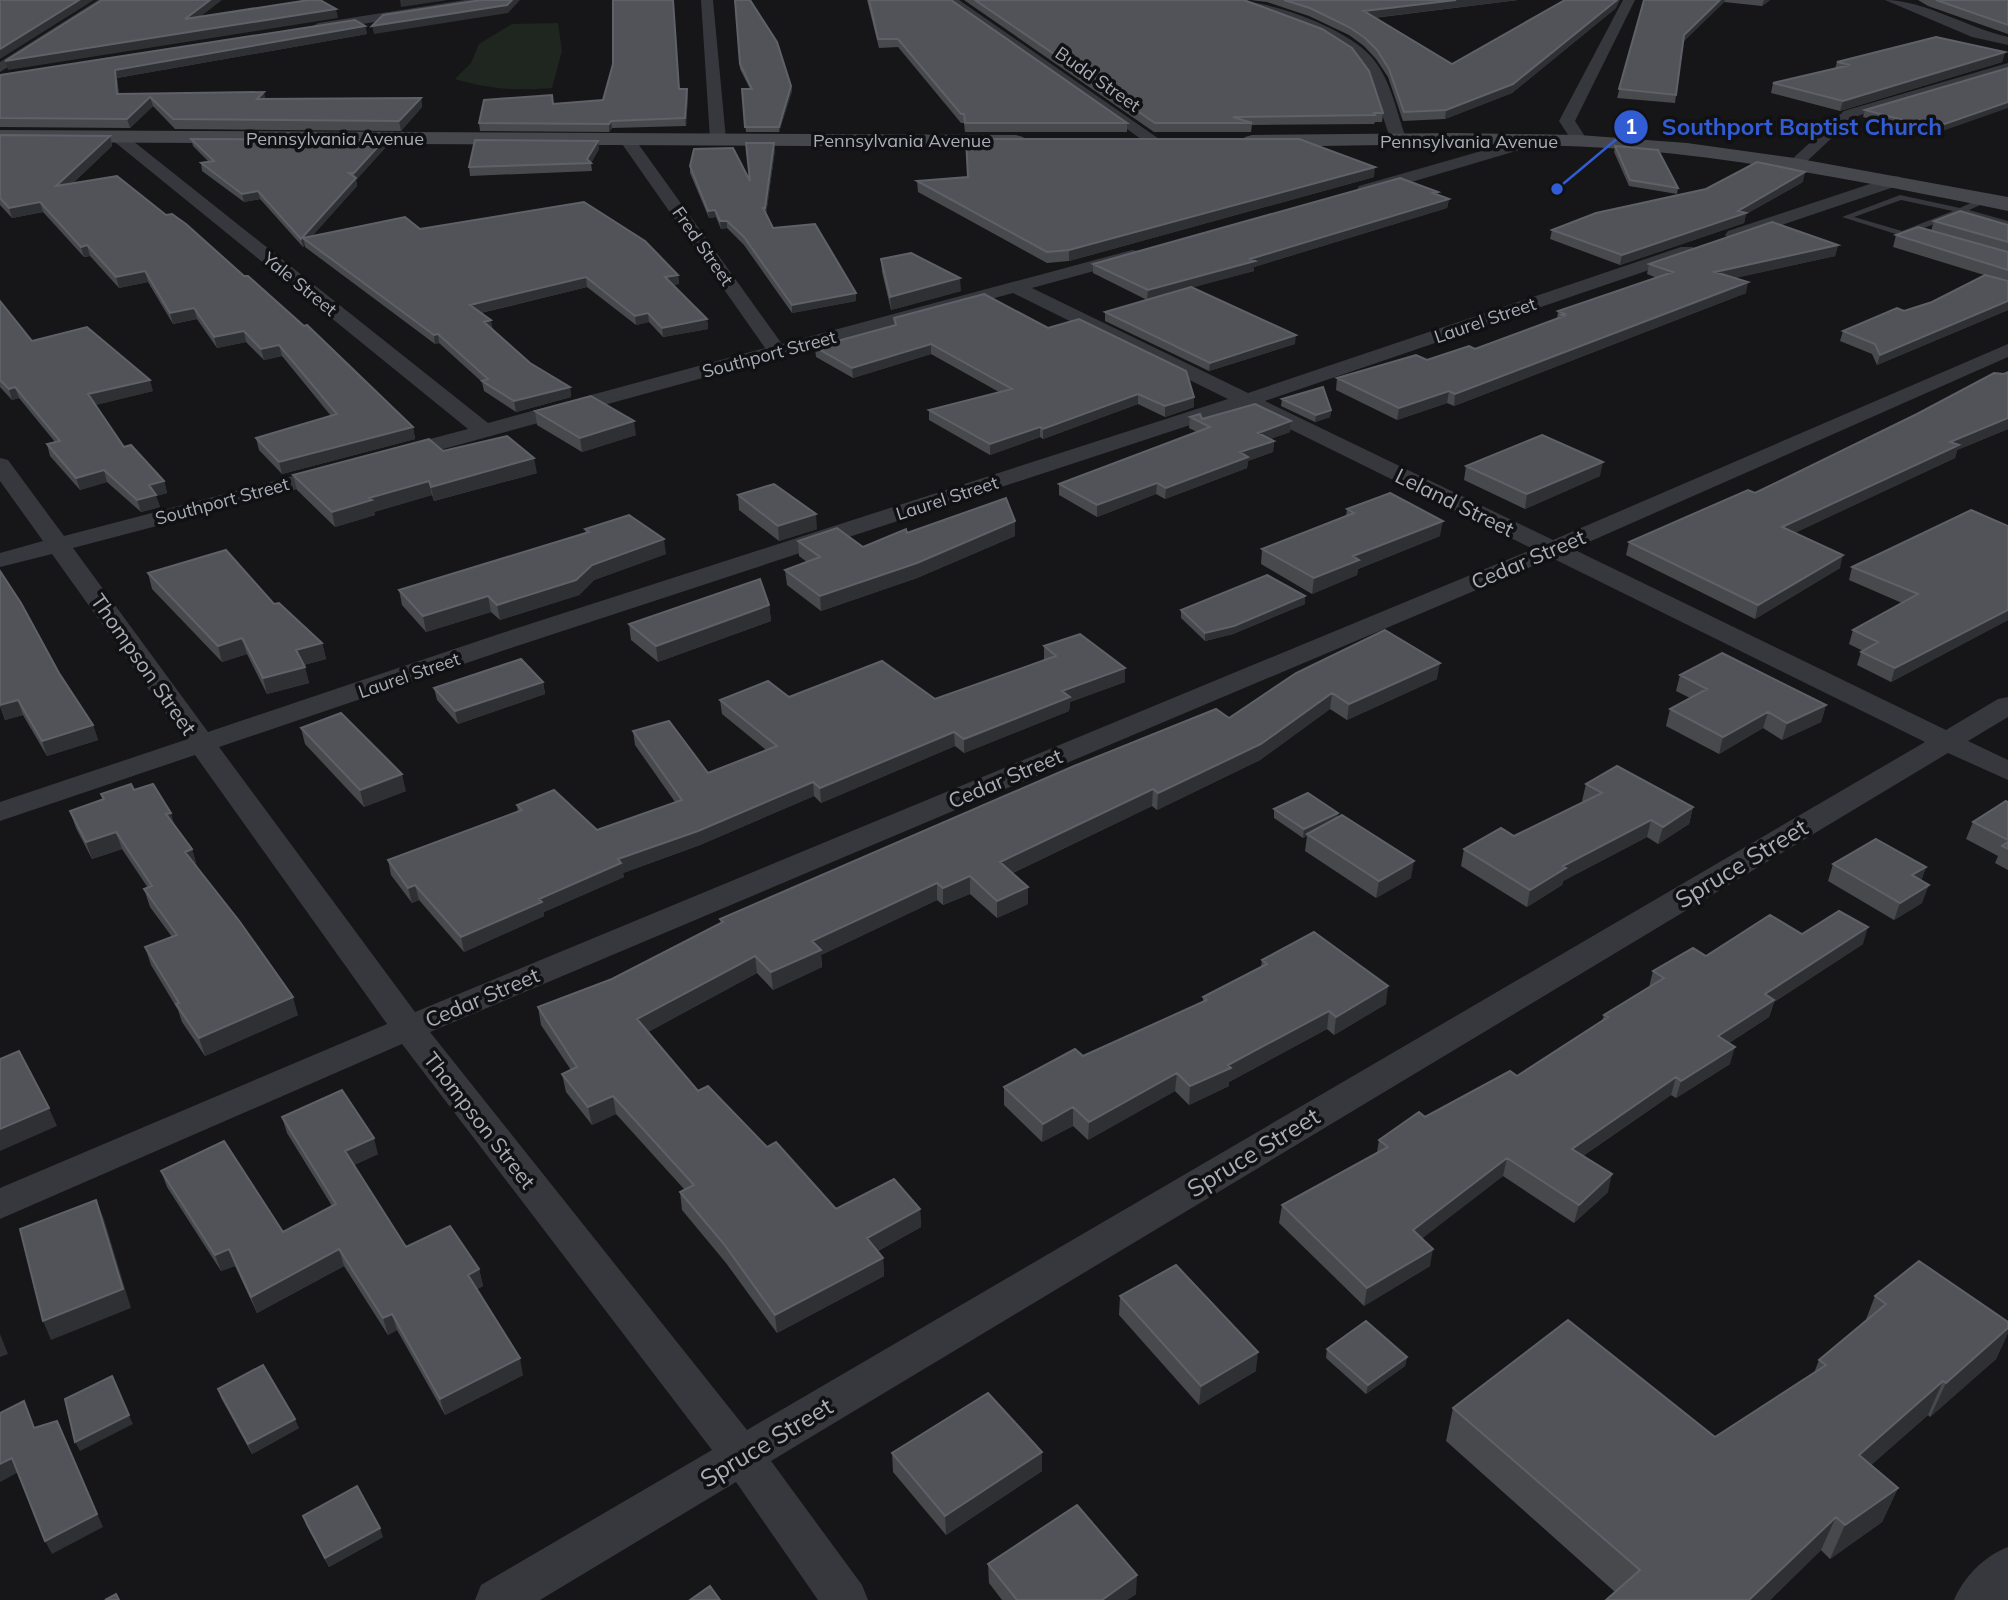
<svg xmlns="http://www.w3.org/2000/svg" width="2008" height="1600" font-family="Mulish,sans-serif">
<style>
.green{fill:#1e261f}
.lines{fill:none;stroke-linecap:round;stroke-linejoin:round}
.service{fill:#37383d;fill-rule:evenodd}
.minor{fill:#37383d;fill-rule:evenodd}
.secondary{fill:#45474d;fill-rule:evenodd}
.wall{fill:#47494d}
.shaded-wall{fill:#2f3033}
.building{fill:#525359;stroke:#5f6168;stroke-width:2}
.labels{text-anchor:middle;dominant-baseline:central;stroke-width:7;stroke-linejoin:round;paint-order:stroke}
.far-street-label{font-size:18px;fill:#a8adb8;stroke:#111113}
.street-label{font-size:21px;fill:#a8adb8;stroke:#111113}
.near-street-label{font-size:24px;fill:#a8adb8;stroke:#111113}
.leader{fill:none;stroke:#325cd3;stroke-width:2.5}
.callout-dot{fill:#325cd3;stroke:#111113;stroke-width:2.5}
.mark-label{font-size:21px;text-anchor:middle;font-weight:bold;fill:#fff}
.callout-label{font-size:23px;text-anchor:middle;font-weight:bold;fill:#325cd3;stroke:#111113;stroke-width:7;stroke-linejoin:round;paint-order:stroke}
</style>
<rect width="100%" height="100%" fill="#161618"/>
<!-- green -->
<path class="green" d="M558,23L562,51L552,88C517,91 488,89 455,79L471,63L479,44L512,24Z"/>
<g class="lines">
<!-- service -->
<path class="service" d="M1900,195L1960,208L1983,197H1989V201L1969,210L2008,221V225L1962,214L1902,236L1842,217ZM1901,200L1953,211L1902,231L1854,217Z"/>
<!-- minor -->
<path class="minor" d="M98,0H113L0,72V62Z
M465,0H495L489,4L318,31L311,27L318,23Z
M701,0H713L726,139L718,144L710,139Z
M945,0H959L1162,141L1160,144H1148Z
M1231,0C1269,0 1351,29 1374,60C1392,83 1397,114 1407,141L1405,144L1399,146L1391,141L1370,78L1353,54L1322,35Z
M1623,0H1635L1575,121L1588,141L1586,144H1574L1559,121Z
M1885,0C1924,0 1968,28 2008,37V45L1972,37Z
M2008,63V71L1854,117L1802,166L1796,168L1788,163L1844,111Z
M117,131L123,133L488,423L765,348L620,141L628,136L634,138L782,344L1132,250L1138,251L1141,255L1138,259L1032,288L1248,393L1681,247H1693L1696,251L1693,255L1265,401L1553,540L2008,344V357L1573,549L1946,730L1998,699L2008,697V717L1968,741L2008,760V780L1948,753L771,1461L862,1585L868,1600H818L736,1482L540,1600H475L481,1585L712,1450L402,1044L0,1219V1188L387,1024L195,755L0,821V802L185,740L52,554L0,567V553L43,541L0,481V458L8,460L64,536L335,465L343,467L346,472L343,477L73,548L208,732L499,634L1228,399L1013,293L396,462L388,460L385,455L388,450L468,429L111,139L109,136ZM1245,407L1533,549L415,1012L219,747L517,646ZM1552,558L1925,742L747,1430L430,1032Z
M1537,135L1543,137L1545,140L1543,143L1371,194L1365,195L1357,190L1359,186Z
M1894,176L1900,177L1902,181L1900,185L1740,239H1728L1725,235L1728,231Z
M2008,1547V1600H1954C1964,1577 1984,1556 2008,1547Z"/>
<!-- secondary -->
<path class="secondary" d="M0,130L1016,135L1023,137L1026,141L1023,145L1016,147L0,142Z
M1456,133L1579,135L1687,143L1795,158L2008,197V211C1885,186 1761,161 1635,150C1508,140 1380,146 1252,147L1245,145L1242,141L1245,137L1252,135Z"/>
</g>
<!-- wall -->
<path class="wall" d="M735,0L791,86L792,91L779,132H746L742,89H750L740,69Z
M867,0H951L1127,123V132H965L964,123H961L898,47L879,48Z
M964,0H1244L1383,113L1382,122H1375L1374,124L1252,125L1251,132H1154Z
M1250,0H1518L1374,18L1452,64L1616,8L1512,93L1445,119L1403,121L1388,77L1376,59L1364,46L1349,35L1309,16L1267,2Z
M1644,0H1770L1762,6L1724,2L1683,42L1675,103L1617,98Z
M1918,0H2008V34L1928,6Z
M365,26L367,34L117,78L119,94L265,99L421,98L422,107L401,131L175,129L153,106L130,128L0,127V75Z
M2005,52L2002,62L1840,111L1771,93L1773,83L1835,69L1837,62Z
M613,64L680,89L688,96L686,126L612,128L609,132L480,131L479,123L553,104L603,100Z
M2008,68L1931,135L1863,117L1865,110Z
M0,135L110,136L112,146L73,183L166,215L244,276L413,427L415,439L282,474L259,450L256,438L331,416L282,356L264,360L246,342L217,348L197,319L173,324L148,282L119,288L90,256L84,257L43,212L12,218L0,205Z
M191,139L385,148L356,180L357,186L312,236L420,229L678,275L679,284L673,285L707,319L708,329L663,337L649,322L636,325L587,287L481,313L493,330L530,363L570,387L571,397L516,412L484,391L482,382L439,343L435,344L305,247V245L303,247L260,199L244,202L202,171L201,163L209,162L193,146Z
M598,141L599,149L591,163L592,171L470,176L469,167Z
M1615,146L1678,188L1677,194L1629,186L1614,152Z
M775,150L766,214L773,228L856,301L792,313L744,245L727,228L721,229L716,217L709,218L690,173V166L750,181Z
M967,177H1374L1069,261L1047,263L918,192L917,181Z
M1803,182L1746,214L1744,223L1620,265L1550,239L1552,230Z
M1438,192V195L1449,199L1447,208L1254,267V271L1192,287L1295,344L1209,371L1105,321V312L1147,300L1093,273V264Z
M1934,221L2008,225V310L1877,365L1872,354L1840,341L1843,331L1932,302L1984,275L1893,247L1896,235L1931,231Z
M1838,245L1835,256L1734,278L1746,293L1454,406L1447,403L1397,420L1336,390L1337,378L1427,360L1475,349L1557,319L1558,311L1657,278L1647,274L1649,264Z
M881,259L961,291L891,310L882,272Z
M0,301L32,341L153,391L95,405L124,447L164,481L167,493L156,496L160,507L141,512L107,482L80,490L50,456L47,444L55,442L19,398L12,400L0,387Z
M894,318L1194,407L1165,417L1138,404L1043,439L1040,437L990,455L929,420V410L999,392L931,354L853,378L816,357L815,347L895,325Z
M2008,372V429L1957,450L1955,458L1794,533L1840,568L1755,619L1626,555L1629,542L1755,493Z
M1282,399L1331,410L1330,417L1315,422L1281,406Z
M535,411L636,435L582,452L537,425Z
M1190,417L1202,419L1291,421L1290,432L1270,439L1274,441L1273,452L1248,461L1247,468L1165,499L1156,494L1097,517L1059,495V484L1197,432L1189,428Z
M443,451L537,473L434,501L432,495L374,512L375,515L335,527L297,490L293,475Z
M1466,466L1600,476L1525,509L1464,480Z
M738,495L817,529L779,541L739,510Z
M1347,509L1440,536L1358,569L1357,575L1312,594L1261,564L1262,549L1346,516Z
M1015,521V536L917,578L821,611L787,585L785,570L807,562L799,556L798,541L863,547L907,533Z
M2008,526V620L1891,682L1857,665L1861,652L1863,651L1849,644L1853,630L1902,603L1849,580L1852,567Z
M585,529L666,554L594,580L579,595L500,620L491,612L426,632L402,605L399,590L586,533Z
M0,571L59,673L93,725L98,740L47,756L23,715L5,720L0,706Z
M148,573L274,604L322,643L326,659L304,665L309,683L267,694L247,654L222,662L152,589Z
M1305,596V604L1233,634L1205,641L1181,618V610Z
M769,605L771,621L658,662L631,640L629,624Z
M1044,646L1125,668V682L1070,702L1069,711L964,753L955,746L821,803L814,796L700,845L623,873L624,877L544,912V916L464,952L419,900L412,903L391,875L388,860L518,812L517,805L597,830L675,802L635,745L633,731L708,773L766,750L722,714L720,700L789,697L935,699L1044,660Z
M1296,673L1437,679L1347,720L1330,709L1260,760L1157,810L1152,806L1013,873L1028,904L997,918L970,894L943,905L937,900L821,955L822,967L773,990L757,973L648,1032L698,1091L767,1147L836,1209H920L921,1227L878,1251L883,1258L884,1276L777,1333L726,1263L682,1210L680,1192L684,1189L616,1114L592,1125L566,1092L562,1074L571,1070L541,1025L538,1007L612,979L721,923L720,919L1229,718Z
M1680,675L1826,705L1821,722L1782,740L1763,728L1719,754L1666,726L1670,709L1690,698L1676,691Z
M543,682L545,694L458,724L437,700L434,688Z
M301,728L406,791L364,807L305,744Z
M1586,784L1693,807L1689,824L1658,844L1647,837L1563,881L1562,885L1527,907L1461,866L1464,849L1514,836L1584,802L1582,801Z
M134,790L175,825L192,849L197,867L298,1015L205,1056L182,1022L178,1010L151,965L145,947L172,937L150,907L144,889L148,888L122,849L92,859L76,828L70,811L103,800L101,794Z
M2008,802V870L1995,863L1998,856L1966,839L1973,822Z
M1274,809L1338,813L1337,817L1411,878L1376,898L1305,851L1307,836L1303,838L1274,818Z
M1833,864L1926,867L1921,881L1922,903L1894,920L1828,881Z
M1802,934L1863,944L1774,1002L1769,1017L1729,1043L1730,1064L1676,1098L1671,1095L1583,1156L1608,1192L1574,1223L1503,1176L1422,1238L1430,1266L1364,1306L1279,1223L1282,1205L1377,1152L1379,1140L1425,1117L1517,1076L1602,1021L1604,1015L1649,987L1653,971L1706,956Z
M1262,960L1386,1004L1334,1035L1327,1029L1229,1082V1086L1189,1105L1175,1091L1088,1140L1073,1126L1042,1142L1004,1105V1087L1083,1056L1203,1002V997L1261,967Z
M282,1117L378,1154L354,1165L406,1247L479,1269L483,1286L477,1289L523,1375L445,1415L397,1330L388,1335L344,1266L257,1313L235,1266L221,1271L167,1187L161,1171L283,1232L332,1206L287,1133Z
M1120,1296L1256,1371L1199,1405L1119,1315Z
M1875,1296L2008,1322V1333L1996,1359L1930,1417L1928,1415L1871,1465L1898,1488L1882,1522L1830,1559L1821,1550L1770,1600H1606L1615,1592L1446,1441L1453,1408L1715,1437L1814,1373L1819,1360L1865,1322Z
M1327,1349L1407,1357L1405,1366L1366,1394L1326,1358Z
M218,1389L299,1428L252,1454L221,1398Z
M892,1453L1042,1471L946,1535L893,1472Z
M303,1516L383,1537L329,1567L306,1525Z
M988,1564L1136,1594L1127,1600H1002L989,1583Z"/>
<!-- shaded-wall -->
<path class="shaded-wall" d="M79,0H94L0,59V49Z
M210,0H222L187,27L185,19Z
M400,0H448L401,7Z
M512,0H520L508,13L374,34L372,26Z
M1456,0H1518L1363,19L1364,11Z
M1617,0H1620L1616,8L1512,93L1445,119L1446,110Z
M1720,0H1725L1724,2L1682,43L1684,35Z
M1764,0H1770L1762,6Z
M336,9L338,18L8,70L5,61Z
M365,26L367,34L117,78L119,103L117,94L115,70Z
M2005,52L2002,62L1840,111L1843,101Z
M791,86L792,91L779,132V127Z
M687,89L688,96L686,126L685,118Z
M264,92L266,101L257,99Z
M150,97L153,106L130,128L127,119Z
M421,98L422,107L401,131L399,121Z
M2008,102V108L1931,135L1933,128Z
M611,121L612,128L609,132V124Z
M110,136L112,146L59,196L56,186Z
M384,140L385,148L356,180L357,186L308,241L303,238L305,245L303,247L301,239L355,179L354,173Z
M598,141L599,149L591,163L587,159Z
M774,143L775,150L766,216L765,208Z
M1375,167L1374,177L1069,261V250Z
M1805,172L1803,182L1746,214L1744,223L1620,265L1622,255L1738,211Z
M258,191L260,199L244,202L242,194Z
M1449,199L1447,208L1254,267V271L1147,300L1148,290Z
M40,202L43,212L12,218L9,208Z
M715,210L716,217L709,218L708,211Z
M720,221H727V228L721,229Z
M87,245L90,256L84,257L81,247Z
M1838,245L1835,256L1713,283L1715,272Z
M145,271L148,282L119,288L116,277Z
M678,275L679,284L666,286L665,277Z
M586,277L587,287L472,315L470,305Z
M960,278L961,291L891,310L890,297Z
M1748,282L1746,293L1454,406L1455,394Z
M856,293V301L792,313V305Z
M2008,301V310L1877,365L1880,355Z
M194,308L197,319L173,324L170,313Z
M648,313L649,322L636,325L635,316Z
M707,319L708,329L663,337L662,328Z
M491,320L493,330L484,322Z
M244,331L246,342L217,348L214,337Z
M438,334L439,343L435,344L434,335Z
M1296,335L1295,344L1209,371L1210,363Z
M931,344V354L853,378L852,368Z
M279,345L282,356L264,360L261,349Z
M150,380L153,391L92,406L88,394Z
M15,387L19,398L12,400L9,389Z
M570,387L571,397L516,412L514,401Z
M1449,391L1447,403L1397,420L1399,408Z
M1138,394V404L1043,439V429Z
M1194,397V407L1165,417V406Z
M1331,410L1330,417L1315,422L1316,415Z
M2008,418V429L1957,450L1955,458L1778,541L1782,527L1950,442Z
M634,421L636,435L582,452L580,438Z
M1291,421L1290,432L1257,444L1258,433Z
M413,427L415,439L282,474L279,462Z
M1040,427V437L990,455V444Z
M1274,441L1273,452L1248,461L1247,468L1165,499L1166,488L1240,452Z
M534,458L537,473L434,501L431,487Z
M1603,462L1600,476L1525,509L1527,494Z
M104,470L107,482L80,490L76,478Z
M164,481L167,493L156,496L160,507L141,512L137,500L149,485Z
M429,481L432,495L374,512L375,515L335,527L332,512L369,498Z
M1157,483L1156,494L1097,517V505Z
M816,514L817,529L779,541L778,526Z
M1015,521V536L917,578L821,611L820,596Z
M1443,521L1440,536L1358,569L1357,575L1312,594L1314,578L1353,556Z
M664,539L666,554L594,580L579,595L500,620L497,605L592,565Z
M1843,555L1840,568L1755,619L1758,605Z
M488,596L491,612L426,632L423,616Z
M1305,596V604L1233,634L1205,641V633Z
M769,605L771,621L658,662L656,646Z
M2008,610V620L1891,682L1895,668Z
M242,638L247,654L222,662L218,646Z
M322,643L326,659L300,666L296,650Z
M1440,663L1437,679L1347,720L1349,704Z
M305,667L309,683L267,694L263,678Z
M1125,668V682L1070,702L1069,711L964,753V739L1062,691Z
M543,682L545,694L458,724L455,711Z
M1332,693L1330,709L1260,760L1157,810L1158,793Z
M18,700L23,715L5,720L0,705Z
M1826,705L1821,722L1782,740L1787,723Z
M1768,712L1763,728L1719,754L1723,737Z
M93,725L98,740L47,756L42,741Z
M954,732L955,746L821,803L820,788Z
M402,774L406,791L364,807L360,790Z
M813,782L814,796L700,845L623,873L624,877L544,912V916L464,952L461,937L618,859Z
M1153,789L1152,806L1000,879V862Z
M1693,807L1689,824L1658,844L1663,827Z
M171,813L176,830L166,814Z
M1338,813L1337,821L1307,834V836L1303,838L1304,829Z
M1651,820L1647,837L1563,881L1562,885L1527,907L1530,890L1563,866Z
M116,832L122,849L92,859L86,842Z
M192,849L197,867L185,852Z
M1414,861L1411,878L1376,898L1379,881Z
M1926,867L1920,884L1912,875Z
M970,876V894L943,905V888Z
M937,883V900L821,955L822,967L773,990L771,972L812,941Z
M415,885L419,900L412,903L408,888Z
M1929,885L1922,903L1894,920L1900,903Z
M1028,887V904L997,918V901Z
M1868,927L1863,944L1774,1002L1769,1017L1713,1053L1718,1036L1765,994Z
M755,956L757,973L639,1037L637,1019Z
M1388,986L1386,1004L1334,1035L1336,1017Z
M293,997L298,1015L205,1056L199,1038Z
M1329,1011L1327,1029L1229,1082V1086L1189,1105L1190,1086Z
M1735,1047L1730,1064L1676,1098L1681,1081Z
M1177,1073L1175,1091L1088,1140L1089,1122Z
M1676,1077L1671,1095L1568,1166L1572,1149Z
M613,1096L616,1114L592,1125L588,1107Z
M1073,1107V1126L1042,1142L1043,1124Z
M49,1108L57,1126L0,1151V1129Z
M374,1138L378,1154L350,1167L345,1151Z
M1507,1158L1503,1176L1410,1248L1413,1230Z
M1612,1174L1608,1192L1574,1223L1579,1205Z
M96,1200L104,1219L131,1308L51,1340L43,1321Z
M920,1209L921,1227L868,1256L867,1238Z
M229,1249L235,1266L221,1271L215,1255Z
M339,1249L344,1266L257,1313L251,1297Z
M1433,1249L1430,1266L1364,1306L1367,1288Z
M883,1258L884,1276L777,1333L775,1315Z
M479,1269L483,1286L473,1291L468,1275Z
M392,1314L397,1330L388,1335L383,1318Z
M2008,1328V1333L1996,1359L1930,1417L1946,1383Z
M0,1334L8,1354L0,1357Z
M1258,1352L1256,1371L1199,1405L1201,1386Z
M1407,1357L1405,1366L1366,1394L1368,1385Z
M520,1358L523,1375L445,1415L440,1399Z
M1943,1381L1928,1415L1845,1488L1859,1455Z
M24,1401L30,1415L40,1442L34,1428Z
M129,1415L133,1424L80,1451L75,1442Z
M295,1419L299,1428L252,1454L248,1444Z
M57,1421L103,1527L52,1554L45,1541Z
M1042,1452V1471L946,1535L945,1516Z
M12,1458L19,1472L0,1482V1464Z
M1898,1488L1882,1522L1830,1559L1845,1525Z
M1836,1517L1821,1550L1770,1600H1749Z
M380,1528L383,1537L329,1567L325,1558Z
M1137,1575L1136,1594L1127,1600H1102Z"/>
<!-- building -->
<path class="building" d="M0,0H79L0,49Z
M102,0H210L185,19L309,0H320L336,9L5,61Z
M481,0H512L507,5L372,26L383,15Z
M613,0H673L679,89H687L685,118L611,121L609,124L479,123L484,100L552,95L553,104L603,100L613,64Z
M735,0H750L777,42L791,86L779,127H745L742,89H752L740,64Z
M869,0H951L1127,123H965L964,114H961L898,39H878Z
M975,0H1244L1322,29L1352,48L1369,71L1383,113H1374L1375,115L1233,117L1252,123H1155Z
M1284,0H1456L1364,11L1452,64L1565,0H1617L1513,84L1446,110L1404,112L1389,69L1377,50L1365,38L1349,27L1310,8Z
M1644,0H1720L1684,35L1676,95L1619,89Z
M1936,0H2008V25Z
M355,20L365,26L115,70L117,94L264,92L257,99L421,98L399,121L173,119L150,97L127,119L0,118V75Z
M1936,37L2005,52L1843,101L1773,83L1850,65L1837,62Z
M2008,68V102L1933,128L1865,110Z
M0,135L110,136L56,186L117,176L166,215L172,214L186,224L244,276H248L304,326L307,325L413,427L279,462L256,438L337,414L279,345L261,349L244,331L214,337L194,308L170,313L145,271L116,277L87,245L81,247L40,202L9,208L0,198Z
M191,139L384,140L354,173H349L356,178L301,239L258,191L242,194L201,163L214,161Z
M966,139H1299L1375,167L1069,250L1047,252L917,181L968,177Z
M475,140L598,141L587,159L591,163L469,167Z
M746,143H774L765,208H763L773,228L815,224L856,293L792,305L744,237L727,221H720L715,210L708,211L690,166L694,149L733,148L750,181Z
M1615,146L1658,150L1678,188L1630,180Z
M1757,162L1805,172L1738,211L1746,213L1622,255L1552,230L1596,213L1706,189Z
M1400,178L1438,192L1433,193L1449,199L1250,259L1255,261L1148,290L1093,264Z
M584,202L645,241L678,275L665,277L707,319L662,328L648,313L635,316L586,277L470,305L491,320L484,322L530,363L570,387L514,401L482,381L488,379L438,334L434,335L303,238L405,217L420,229Z
M1960,211L2008,225V242L1934,221Z
M1772,222L1838,245L1715,272L1748,282L1455,394L1449,391L1399,408L1337,378L1416,355L1427,360L1469,346L1475,349L1564,316L1561,315L1565,314L1558,311L1673,272L1649,264Z
M1918,227L2008,252V270L1896,235Z
M911,253L960,278L890,297L881,259Z
M1985,275L2008,281V301L1880,355L1875,344L1843,331L1897,308L1904,311L1932,302Z
M1191,287L1296,335L1210,363L1105,312Z
M984,294L1048,328L1079,319L1186,371L1194,397L1165,406L1138,394L1043,429L1040,427L990,444L929,410L1012,389L931,344L852,368L815,347L896,325L894,318Z
M0,301L32,341L87,327L150,380L88,394L124,447L131,445L164,481L149,485L156,495L137,500L104,470L76,478L47,444L60,441L15,387L9,389L0,380Z
M2008,372V418L1950,442L1959,445L1782,527L1843,555L1758,605L1629,542L1748,490L1755,493L1917,414L1994,373L2004,374Z
M1323,387L1331,410L1316,415L1282,399Z
M591,396L634,421L580,438L535,411Z
M1255,404L1291,421L1258,433L1274,441L1240,452L1248,457L1166,488L1157,483L1097,505L1059,484L1210,427L1190,417L1200,414L1202,419Z
M1542,435L1603,462L1527,494L1466,466Z
M507,436L534,458L431,487L429,481L369,498L372,500L332,512L293,475L429,439L443,451Z
M774,484L816,514L778,526L738,495Z
M1390,493L1443,521L1353,556L1359,560L1314,578L1262,549L1354,513L1347,509Z
M1006,498L1015,521L917,563L820,596L785,570L820,557L798,541L837,528L863,547L906,529L907,533Z
M1971,510L2008,526V610L1895,668L1861,652L1878,642L1853,630L1918,594L1852,567Z
M629,515L664,539L592,565L576,580L497,605L488,596L423,616L399,590L589,532L585,529Z
M226,550L274,604L279,603L322,643L296,650L305,667L263,678L242,638L218,646L148,573Z
M0,571L21,603L59,673L93,725L42,741L18,700L0,705Z
M1267,575L1305,596L1234,626L1205,633L1181,610Z
M760,579L769,605L656,646L629,624Z
M1385,630L1440,663L1349,704L1332,693L1261,744L1158,793L1153,789L1000,862L1028,887L997,901L970,876L943,888L937,883L812,941L821,950L771,972L755,956L637,1019L698,1091L708,1086L767,1147L776,1142L836,1209L894,1179L920,1209L867,1238L883,1258L775,1315L724,1244L680,1192L694,1185L613,1096L588,1107L562,1074L577,1067L538,1007L612,979L723,922L720,919L1074,766L1216,709L1229,718L1296,673Z
M1080,634L1125,668L1062,691L1070,697L964,739L954,732L820,788L813,782L698,831L618,859L621,863L539,899L542,902L461,937L415,885L408,888L388,860L522,810L517,805L554,790L597,830L682,800L633,731L669,721L708,773L777,746L720,700L768,681L789,697L882,661L935,699L1056,656L1044,646Z
M1722,653L1826,705L1787,723L1768,712L1723,737L1670,709L1707,689L1680,675Z
M521,659L543,682L455,711L434,688Z
M341,713L402,774L360,790L301,728Z
M1617,766L1693,807L1663,827L1651,820L1563,866L1566,868L1530,890L1464,849L1501,828L1514,836L1602,793L1586,784Z
M131,784L134,790L153,784L171,813L166,814L192,849L185,852L240,922L293,997L199,1038L176,1004L179,1003L145,947L177,935L144,889L152,886L116,832L86,842L70,811L104,799L101,794Z
M1308,793L1338,813L1304,829L1274,809Z
M2006,801L2008,802V840L1973,822Z
M1342,815L1414,861L1379,881L1307,834Z
M1876,839L1926,867L1912,875L1929,885L1900,903L1833,864Z
M2008,842V849L2002,846Z
M1839,911L1868,927L1765,994L1774,1000L1718,1036L1735,1047L1681,1081L1676,1077L1572,1149L1612,1174L1579,1205L1507,1158L1413,1230L1433,1249L1367,1288L1282,1205L1388,1147L1379,1140L1419,1112L1425,1117L1510,1071L1517,1076L1608,1017L1604,1015L1664,978L1653,971L1693,948L1706,956L1770,915L1802,934Z
M1314,932L1388,986L1336,1017L1329,1011L1228,1065L1231,1068L1190,1086L1177,1073L1089,1122L1073,1107L1043,1124L1004,1087L1075,1049L1083,1056L1207,1000L1203,997L1267,964L1262,960Z
M19,1051L49,1108L0,1129V1059Z
M342,1090L374,1138L345,1151L406,1247L450,1226L479,1269L468,1275L520,1358L440,1399L392,1314L383,1318L339,1249L251,1297L229,1249L215,1255L161,1171L224,1141L283,1232L336,1204L282,1117Z
M96,1200L123,1289L43,1321L20,1229Z
M1919,1261L2008,1322V1328L1946,1383L1943,1381L1859,1455L1898,1488L1845,1525L1836,1517L1749,1600H1606L1640,1570L1453,1408L1568,1320L1715,1437L1826,1365L1819,1360L1886,1304L1875,1296Z
M1176,1265L1258,1352L1201,1386L1120,1296Z
M1366,1321L1407,1357L1368,1385L1327,1349Z
M263,1365L295,1419L248,1444L218,1389Z
M112,1376L129,1415L75,1442L65,1399Z
M988,1393L1042,1452L945,1516L892,1453Z
M24,1401L34,1428L57,1421L97,1514L45,1541L12,1458L0,1464V1413Z
M357,1486L380,1528L325,1558L303,1516Z
M1077,1505L1137,1575L1102,1600H1017L988,1564Z
M710,1586L720,1600H690Z
M116,1594L119,1600H105Z"/>
<g class="labels">
<!-- far-street labels -->
<g class="far-street-label">
<text transform="translate(1098 79) rotate(35)">Budd Street</text>
<text x="335" y="138">Pennsylvania Avenue</text>
<text x="902" y="140">Pennsylvania Avenue</text>
<text x="1469" y="141">Pennsylvania Avenue</text>
<text transform="translate(703 246) rotate(55)">Fred Street</text>
<text transform="translate(300 284) rotate(39)">Yale Street</text>
<text transform="translate(1485 320) rotate(-19)">Laurel Street</text>
<text transform="translate(769 354) rotate(-15)">Southport Street</text>
<text transform="translate(947 498) rotate(-18)">Laurel Street</text>
<text transform="translate(222 501) rotate(-15)">Southport Street</text>
<text transform="translate(409 675) rotate(-19)">Laurel Street</text>
</g>
<!-- street labels -->
<g class="street-label">
<text transform="translate(1455 502) rotate(26)">Leland Street</text>
<text transform="translate(1528 559) rotate(-23)">Cedar Street</text>
<text transform="translate(144 664) rotate(55)">Thompson Street</text>
<text transform="translate(1005 778) rotate(-23)">Cedar Street</text>
<text transform="translate(482 997) rotate(-23)">Cedar Street</text>
<text transform="translate(480 1120) rotate(52)">Thompson Street</text>
</g>
<!-- near-street labels -->
<g class="near-street-label">
<text transform="translate(1741 863) rotate(-31)">Spruce Street</text>
<text transform="translate(1253 1152) rotate(-31)">Spruce Street</text>
<text transform="translate(766 1442) rotate(-31)">Spruce Street</text>
</g>
</g>
<!-- callouts -->
<path class="leader" d="M1557 189L1631 127"/>
<g class="callout-dot">
<circle cx="1557" cy="189" r="7"/>
<circle cx="1631" cy="127" r="18"/>
</g>
<g class="mark-label">
<text x="1631" y="134">1</text>
</g>
<g class="callout-label">
<text x="1802" y="135">Southport Baptist Church</text>
</g>
</svg>
